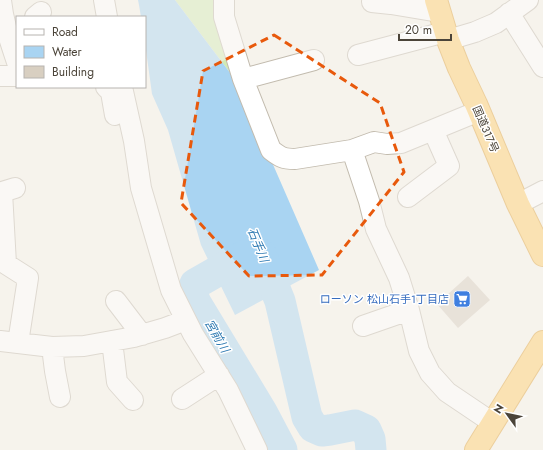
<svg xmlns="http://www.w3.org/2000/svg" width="543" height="450" font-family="Jost,'Noto Sans JP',sans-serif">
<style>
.green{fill:#d2eab5}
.water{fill:#a9d4f2}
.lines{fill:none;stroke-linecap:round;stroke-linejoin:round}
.river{stroke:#a9d4f2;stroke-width:31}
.building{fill:#d8cfc1}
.minor-casing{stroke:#c2bbae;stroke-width:22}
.highway-casing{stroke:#e0a43c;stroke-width:24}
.minor{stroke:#fff;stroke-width:20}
.highway{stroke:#ffcf6e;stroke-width:22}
.marked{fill:none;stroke:#e8590c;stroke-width:3;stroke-dasharray:8 5;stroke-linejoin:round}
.labels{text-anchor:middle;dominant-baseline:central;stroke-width:3;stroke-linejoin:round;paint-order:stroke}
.street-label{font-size:11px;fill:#4b4439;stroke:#fff}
.shop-label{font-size:11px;fill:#366cbe;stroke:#fff;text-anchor:end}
.water-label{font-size:12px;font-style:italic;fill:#2e7ab2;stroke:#fff}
</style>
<rect width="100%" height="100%" fill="#f6f3ec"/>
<!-- green -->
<path class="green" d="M175,0H215L237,82Z"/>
<!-- water -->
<path class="water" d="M138,0H175L237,82L319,270L235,315L201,245L168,130L152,94L145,43V17H141L139,5Z"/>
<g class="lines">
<!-- river -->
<path class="river" d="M251,252L195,284L192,293L196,303L262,412L282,450
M261,254L280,301L307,417L313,427L322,431L330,430L355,425L366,430L370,439L371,450"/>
</g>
<!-- building -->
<path class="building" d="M468,276L490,300L458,328L437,304Z"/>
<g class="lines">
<defs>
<path id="minor" d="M1,0C3,22 10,41 17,62
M104,0L107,17
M224,0V17L243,79L271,150C280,157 283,159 295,159L352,150L374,142L387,144L401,143L479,111
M372,2L391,4L439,12
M509,13L543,67
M35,17L41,12
M448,40L475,32L496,23L528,0
M358,55L445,32
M0,76H17
M243,79L314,60
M106,87L111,92L115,115
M122,87L134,141L141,188L171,290L193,334L228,390L257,450
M352,150L369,201L376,229L399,278L409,310L419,351L430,373L447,392L493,423
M15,188L2,192L6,264L28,278L18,343
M408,197L449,166L433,130
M518,204L543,191
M116,301L142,335
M363,326L409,310
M0,341L52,347L84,346L134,337L165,328L186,320
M112,341L117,382L133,400
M52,347L55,371L60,397
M182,399L219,375"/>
<path id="highway" d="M436,0L448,40L459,68L476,104L518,204L543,255
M476,450L543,342"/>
</defs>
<!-- minor casing -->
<use href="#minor" class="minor-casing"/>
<!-- highway casing -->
<use href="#highway" class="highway-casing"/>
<!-- minor -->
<use href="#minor" class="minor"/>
<!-- highway -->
<use href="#highway" class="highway"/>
</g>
<!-- marked area -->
<path d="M0 0H543V450H0ZM274,35L380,103L404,172L322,275L249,276L181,203L203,71Z" fill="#f6f3ec" fill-opacity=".55" fill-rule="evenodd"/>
<path class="marked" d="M274,35L380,103L404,172L322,275L249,276L181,203L203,71Z"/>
<!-- icons -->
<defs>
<symbol id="supermarket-square" viewBox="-11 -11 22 22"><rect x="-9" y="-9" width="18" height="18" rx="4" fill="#3f7fe0" stroke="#fff"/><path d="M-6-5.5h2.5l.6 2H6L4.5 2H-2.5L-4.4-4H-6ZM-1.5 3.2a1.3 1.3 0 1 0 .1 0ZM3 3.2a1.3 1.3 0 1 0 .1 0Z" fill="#fff"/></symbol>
</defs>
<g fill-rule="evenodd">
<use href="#supermarket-square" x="452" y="289" width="20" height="20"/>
</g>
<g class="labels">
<!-- street labels -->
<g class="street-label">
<text transform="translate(486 129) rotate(67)">国道317号</text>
</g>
<!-- shop labels -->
<g class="shop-label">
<text x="449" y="299">ローソン 松山石手1丁目店</text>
</g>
<!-- water labels -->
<g class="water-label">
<text transform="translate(258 245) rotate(68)">石手川</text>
<text transform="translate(217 336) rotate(60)">宮前川</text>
</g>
</g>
<!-- legend -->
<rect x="16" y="16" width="130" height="72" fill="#ffffff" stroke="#b7b4b0"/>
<rect x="24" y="29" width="20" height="6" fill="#ffffff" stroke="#b7b4b0"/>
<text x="52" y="36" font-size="12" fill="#4b4439">Road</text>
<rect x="24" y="46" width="20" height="12" fill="#a9d4f2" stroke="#b7b4b0"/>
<text x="52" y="56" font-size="12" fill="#4b4439">Water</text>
<rect x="24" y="66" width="20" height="12" fill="#d8cfc1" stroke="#b7b4b0"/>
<text x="52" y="76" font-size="12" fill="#4b4439">Building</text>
<!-- north arrow -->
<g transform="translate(507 414) rotate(303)" stroke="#ffffff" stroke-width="3" paint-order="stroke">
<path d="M0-3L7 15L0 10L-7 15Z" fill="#4b4439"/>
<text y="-6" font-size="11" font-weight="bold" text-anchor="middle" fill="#4b4439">N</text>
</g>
<!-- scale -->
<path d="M399 34v6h52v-6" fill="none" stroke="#4b4439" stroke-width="2"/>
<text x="405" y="34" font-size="12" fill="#4b4439" stroke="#ffffff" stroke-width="3" paint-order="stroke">20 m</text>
</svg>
